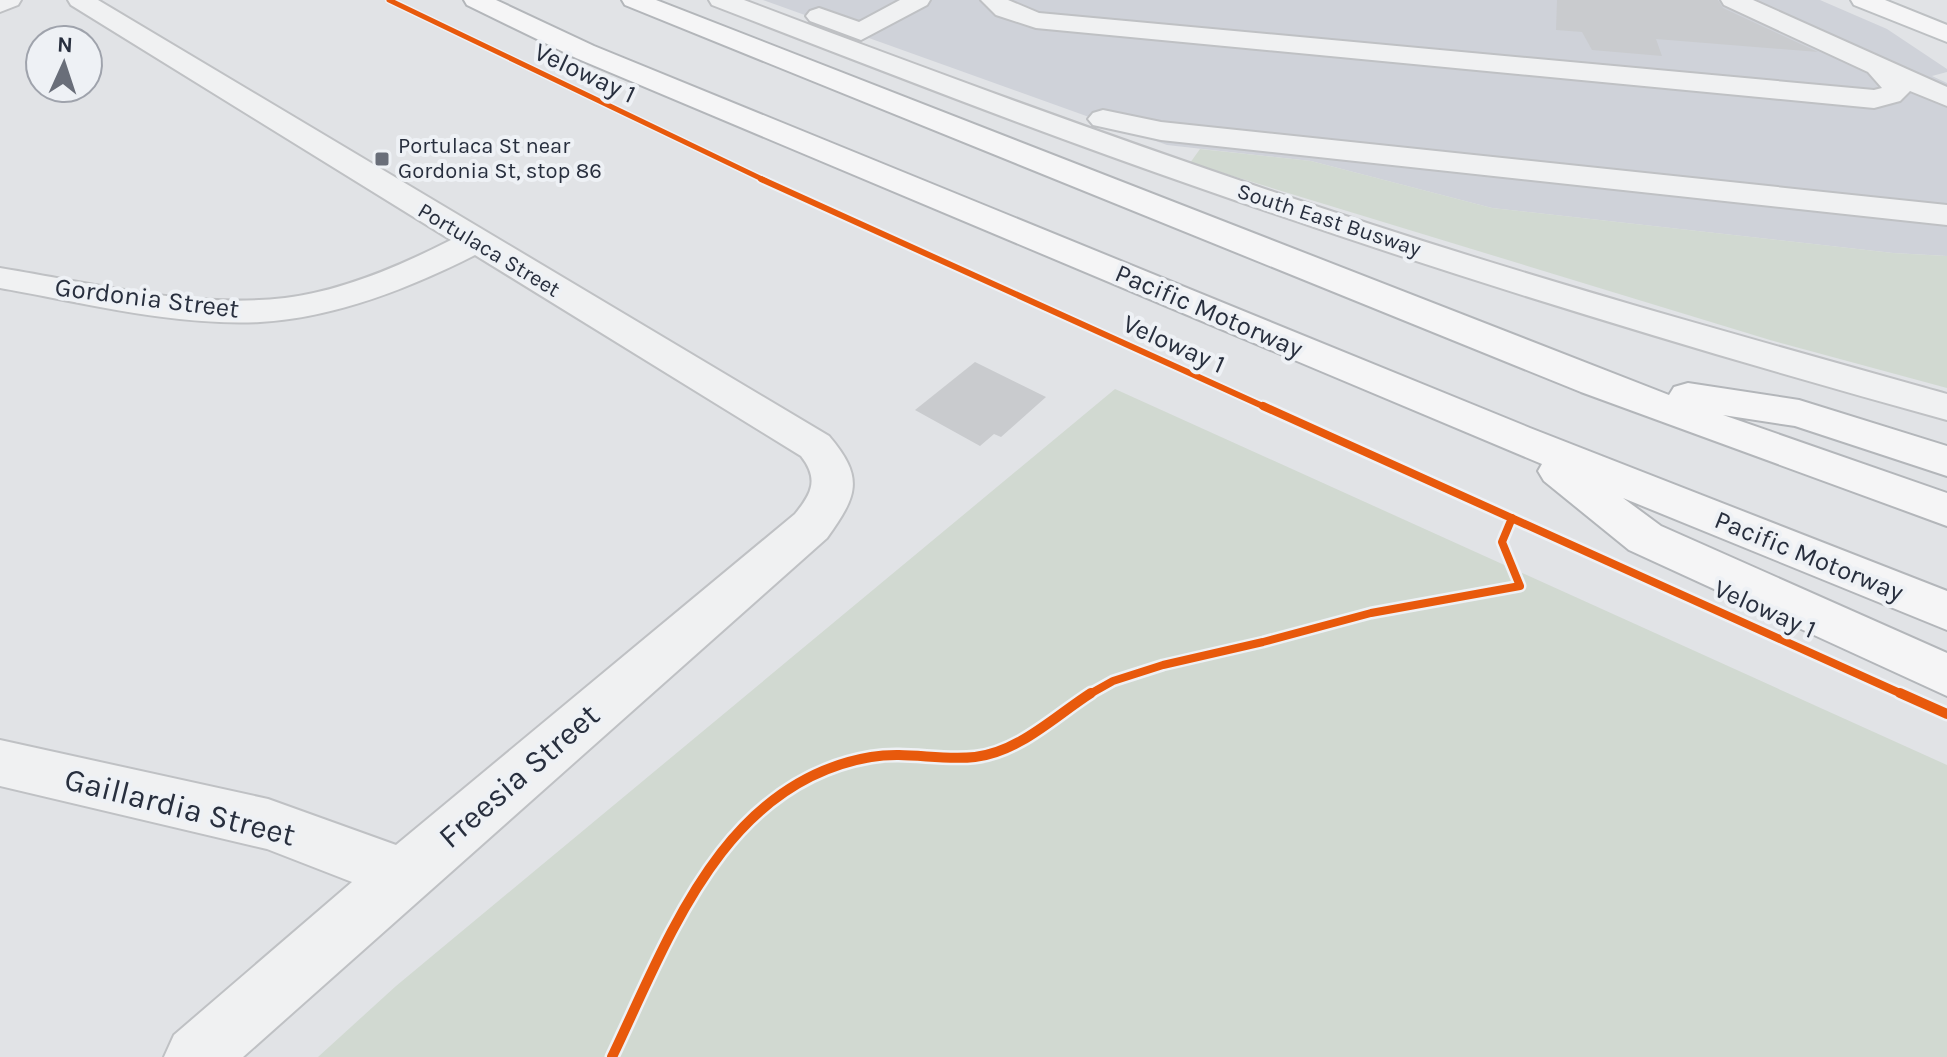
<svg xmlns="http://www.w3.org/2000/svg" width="1947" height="1057" font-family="Karla,sans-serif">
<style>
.built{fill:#cfd2d9}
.green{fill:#d1d9d1}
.building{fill:#c9cbce}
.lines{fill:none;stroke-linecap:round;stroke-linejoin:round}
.minor-casing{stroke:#bfc1c4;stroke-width:4}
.major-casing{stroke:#bdc0c3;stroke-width:4}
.highway-casing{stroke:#b3b6ba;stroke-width:4}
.minor{fill:#f0f1f2;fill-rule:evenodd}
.major{fill:#f5f5f6;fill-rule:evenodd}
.highway{fill:#f5f5f6;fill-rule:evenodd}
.cycleway-far3-casing{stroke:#eef1f5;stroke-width:8}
.cycleway-far2-casing{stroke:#eef1f5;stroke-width:10}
.cycleway-far1-casing{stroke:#eef1f5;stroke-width:13}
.cycleway-casing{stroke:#eef1f5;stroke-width:15}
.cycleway-far3{stroke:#e8590c;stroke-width:5}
.cycleway-far2{stroke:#e8590c;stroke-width:6}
.cycleway-far1{stroke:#e8590c;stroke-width:8}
.cycleway{stroke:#e8590c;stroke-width:10}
.poi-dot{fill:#696e79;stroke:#eef1f5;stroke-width:3}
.labels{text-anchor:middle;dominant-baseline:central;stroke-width:8;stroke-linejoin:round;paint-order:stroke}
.far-poi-label{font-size:22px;fill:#282f3e;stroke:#eef1f5;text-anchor:start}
.far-street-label{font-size:22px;fill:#282f3e;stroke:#eef1f5}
.street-label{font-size:26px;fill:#282f3e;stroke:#eef1f5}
.near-street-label{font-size:32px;fill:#282f3e;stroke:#eef1f5}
</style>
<rect width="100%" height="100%" fill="#e1e3e6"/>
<!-- built -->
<path class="built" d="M763,0H1820L1887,29L1947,69V72L1932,76L1947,83V256L1893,253L1492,208L1311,161L1167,145Z"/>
<!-- green -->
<path class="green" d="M1200,149L1311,161L1492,208L1893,253L1947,256V388L1770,340L1190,163Z
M1115,389L1947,765V1057H318L396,986Z"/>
<!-- building -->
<path class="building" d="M1557,0H1718L1723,8L1818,52L1656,39L1662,56L1592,50L1582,32L1556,30Z
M975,362L1046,397L1001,437L994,434L980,446L915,410Z"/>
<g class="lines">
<defs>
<path id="minor" d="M0,0H21L18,5L0,12Z
M68,0H98L829,436C865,478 857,496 827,538L243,1057H164L174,1035L352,882L267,849L0,786V740L268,799L396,845L795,514C812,493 819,479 801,456L475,255C410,288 334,318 260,322C173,326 85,303 0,288V268C93,283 190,309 285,298C342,291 400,266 451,240L71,5Z
M709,0H744C952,79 1161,156 1373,225C1563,287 1755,340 1947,394V420C1697,351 1448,275 1203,189C1038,132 875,68 712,5Z
M900,0H930L927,5L861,40L810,21L806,16L810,11L819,8L859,22Z
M981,0H1008L1039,13L1874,90L1882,88L1868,72L1724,5L1721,0H1753L1947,87V106L1910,91L1900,101L1874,108L1036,28L996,15Z
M1103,110L1161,122L1947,205V225L1161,140L1093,125L1088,119L1093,113Z"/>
<path id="major" d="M1851,0H1885L1947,25V42L1854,5Z"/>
<path id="highway" d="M464,0H496L594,46L1530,428L1947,591V630L1623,498L1661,526L1947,653V696L1629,550L1544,481L1538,471L1542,464L576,58L467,5Z
M622,0H656L1669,395L1674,387L1688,383L1799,400L1947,446V476L1795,426L1723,415L1947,493V526L1581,392L625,5Z"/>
</defs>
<!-- minor casing -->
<use href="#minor" class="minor-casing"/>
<!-- major casing -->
<use href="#major" class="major-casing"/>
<!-- highway casing -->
<use href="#highway" class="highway-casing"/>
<!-- minor -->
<use href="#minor" class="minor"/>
<!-- major -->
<use href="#major" class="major"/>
<!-- highway -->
<use href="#highway" class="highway"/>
<defs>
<path id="cycleway-far3" d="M389,0L766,181"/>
<path id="cycleway-far2" d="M761,179L1267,408"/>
<path id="cycleway-far1" d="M1263,406L1904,695
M1088,695L1113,681L1163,665L1263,642L1371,613L1520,586L1502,542L1512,518"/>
<path id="cycleway" d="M1900,693L1947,714
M612,1057C669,938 723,782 871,757C906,751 940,761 975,757C1019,752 1055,716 1091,693"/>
</defs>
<!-- cycleway-far3 casing -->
<use href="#cycleway-far3" class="cycleway-far3-casing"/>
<!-- cycleway-far2 casing -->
<use href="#cycleway-far2" class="cycleway-far2-casing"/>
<!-- cycleway-far1 casing -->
<use href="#cycleway-far1" class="cycleway-far1-casing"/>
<!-- cycleway casing -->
<use href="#cycleway" class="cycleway-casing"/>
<!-- cycleway-far3 -->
<use href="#cycleway-far3" class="cycleway-far3"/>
<!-- cycleway-far2 -->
<use href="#cycleway-far2" class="cycleway-far2"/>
<!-- cycleway-far1 -->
<use href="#cycleway-far1" class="cycleway-far1"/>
<!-- cycleway -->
<use href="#cycleway" class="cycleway"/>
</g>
<!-- markers -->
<rect class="poi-dot" x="374" y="151" width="16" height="16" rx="4"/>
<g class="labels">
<!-- far-poi labels -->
<g class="far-poi-label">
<text x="398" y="146">Portulaca St near<tspan x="398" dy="25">Gordonia St, stop 86</tspan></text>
</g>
<!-- far-street labels -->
<g class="far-street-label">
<text transform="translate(1329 220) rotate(18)">South East Busway</text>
<text transform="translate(489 250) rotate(31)">Portulaca Street</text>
</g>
<!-- street labels -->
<g class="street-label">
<text transform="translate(585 73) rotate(25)">Veloway 1</text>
<text transform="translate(147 298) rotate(7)">Gordonia Street</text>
<text transform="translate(1209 311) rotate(23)">Pacific Motorway</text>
<text transform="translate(1174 344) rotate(24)">Veloway 1</text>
<text transform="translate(1809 556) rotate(22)">Pacific Motorway</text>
<text transform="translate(1765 609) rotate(24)">Veloway 1</text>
</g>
<!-- near-street labels -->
<g class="near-street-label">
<text transform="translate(519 776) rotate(-41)">Freesia Street</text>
<text transform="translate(180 807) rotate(14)">Gaillardia Street</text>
</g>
</g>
<!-- north arrow -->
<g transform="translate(64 64) rotate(3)"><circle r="38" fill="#eef1f5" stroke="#9fa3ac" stroke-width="2"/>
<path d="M0-6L14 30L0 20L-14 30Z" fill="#696e79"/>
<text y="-12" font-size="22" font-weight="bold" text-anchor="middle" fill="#282f3e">N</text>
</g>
</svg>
